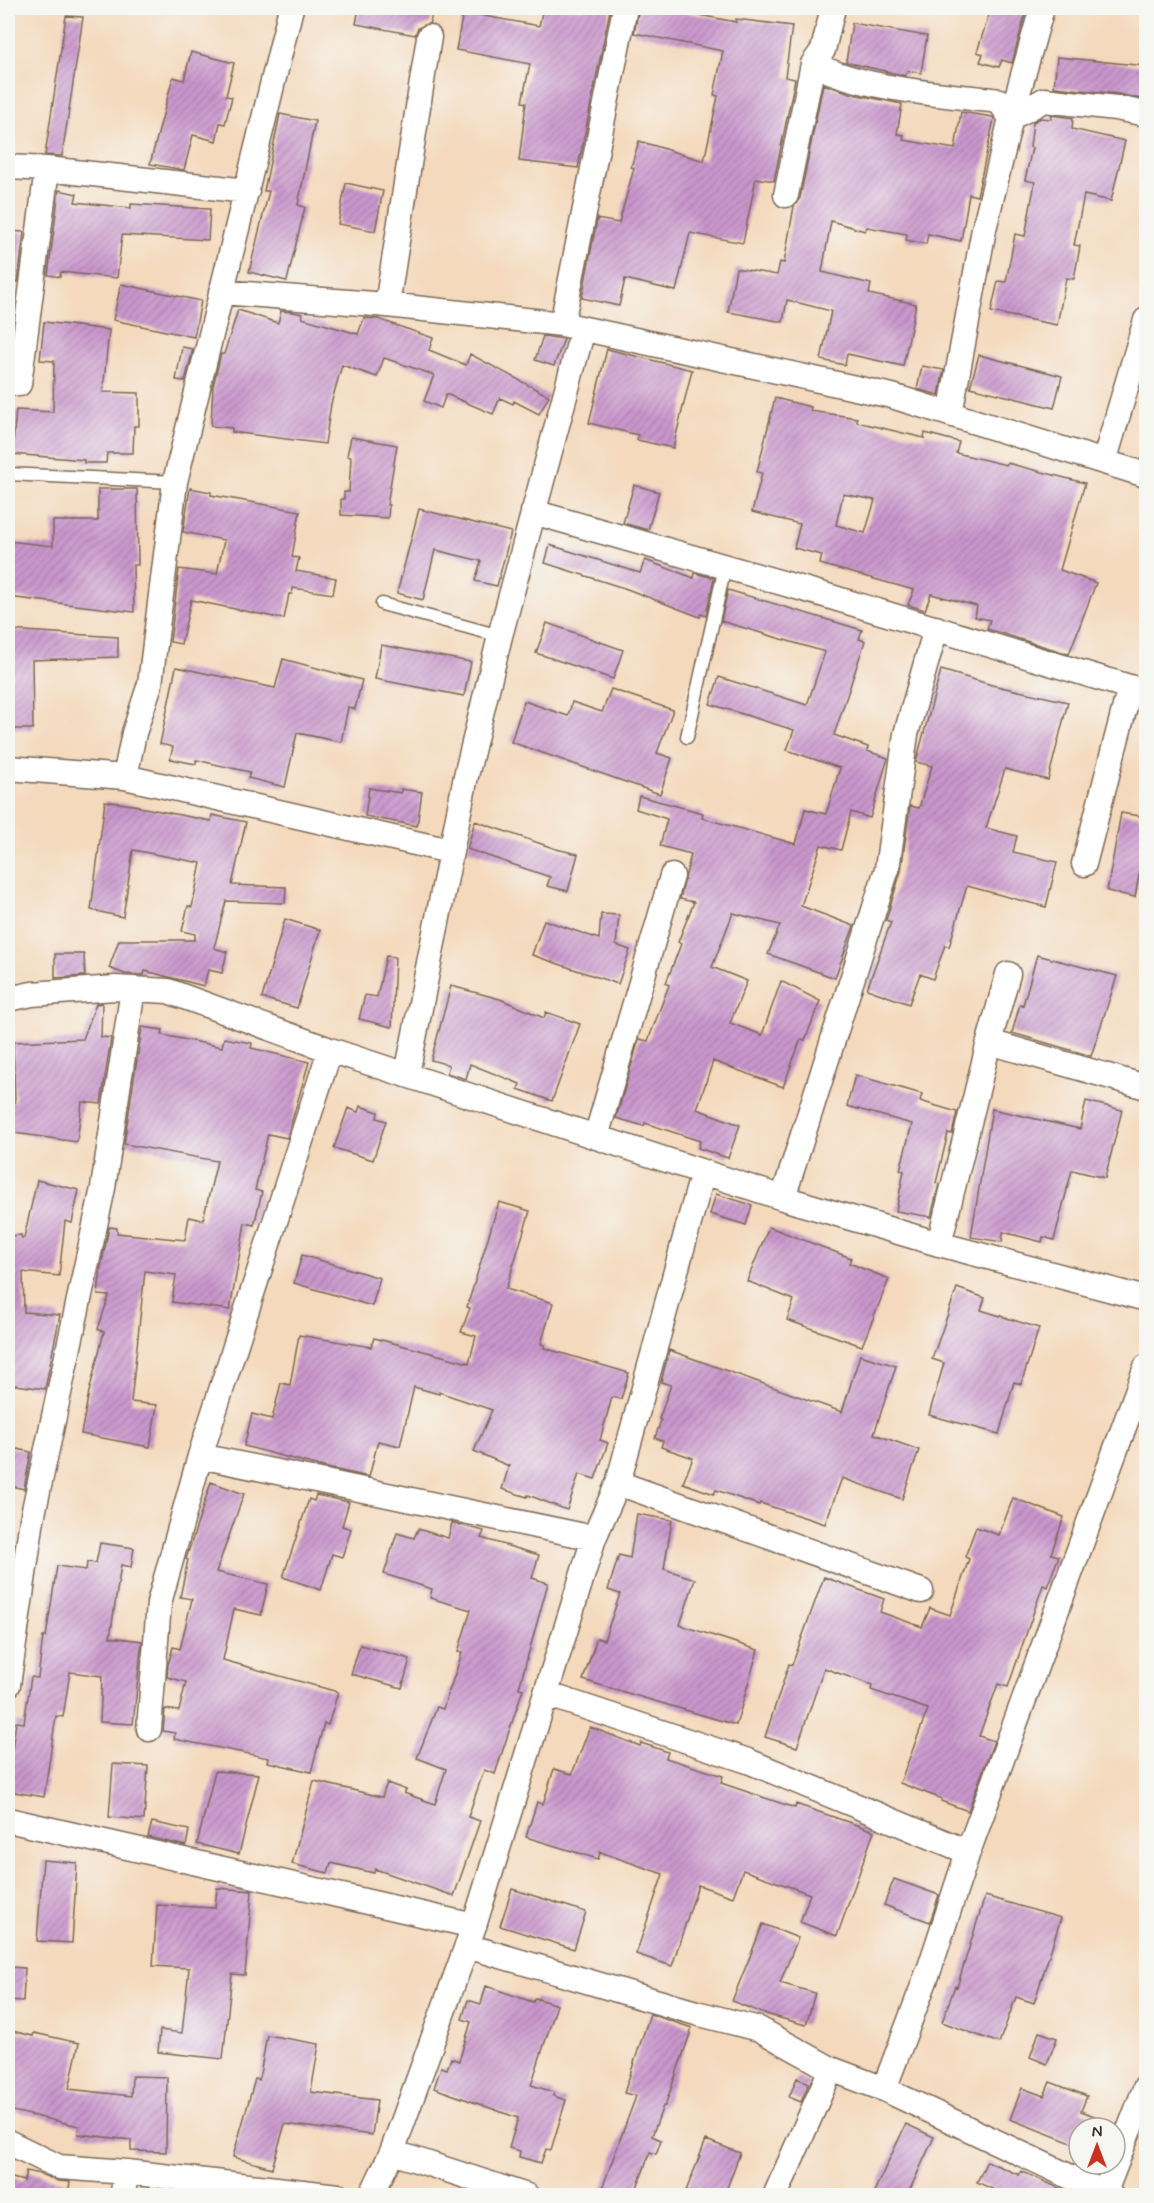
<svg xmlns="http://www.w3.org/2000/svg" width="1154" height="2203" font-family="Mynerve,sans-serif">
<style>
.building{fill:url(#building-hatch);fill-rule:evenodd}
.lines{fill:none;stroke-linecap:round;stroke-linejoin:round}
.lane-casing{stroke:#7c6755;stroke-width:15}
.street-casing{stroke:#7c6755;stroke-width:27}
.lane{stroke:#fff;stroke-width:12}
.street{stroke:#fff;stroke-width:24}
</style>
<defs>
<pattern id="building-hatch" width="6" height="6" patternUnits="userSpaceOnUse" patternTransform="scale(1.5)"><rect width="6" height="6" fill="#ca97cd"/><path d="M-1 1l2-2M0 6l6-6M5 7l2-2" fill="none" stroke="#a57ba6"/></pattern>
</defs>
<rect width="100%" height="100%" fill="#f6f6f2"/>
<filter id="ink" filterUnits="userSpaceOnUse"><feTurbulence type="fractalNoise" baseFrequency=".0167" numOctaves="2"/><feDisplacementMap in="SourceGraphic" scale="12" xChannelSelector="R" yChannelSelector="G"/><feConvolveMatrix kernelMatrix="1 2 1 2 8 2 1 2 1" color-interpolation-filters="sRGB"/></filter>
<filter id="wash" filterUnits="userSpaceOnUse"><feTurbulence type="fractalNoise" baseFrequency=".008" numOctaves="4" result="noise"/><feDisplacementMap in="SourceGraphic" scale="24" xChannelSelector="R" yChannelSelector="G"/><feGaussianBlur stdDeviation="1.35" result="paint"/><feColorMatrix in="noise" values="0 0 0 0 0 0 0 0 0 0 0 0 0 0 0 0 0 1.4 0 .05"/><feComposite in="paint" operator="in"/></filter>
<g filter="url(#wash)">
<rect width="100%" height="100%" fill="#f4d9bc"/>
<g id="blocks">
<!-- building -->
<path class="building" d="M359,8H433L430,23L418,28L415,35L356,24Z
M543,8H594L610,10L578,168L519,161L526,103L522,102L530,64L456,50L463,12L539,26Z
M639,8H663L736,22V19L792,26L785,77L795,79L774,181L756,178L743,243L690,233L676,291L625,279L619,306L582,298L597,219L619,223L634,168L631,167L639,141L704,161L718,96L714,95L723,51L634,33Z
M991,8H1017L1026,11L1012,63L1002,60L999,67L980,62L983,54L977,52Z
M66,16L83,17L62,156L45,155Z
M852,23L927,36L921,73L907,71L906,76L846,62Z
M191,52L234,63L226,96L232,97L225,124L220,123L216,141L193,135L184,170L150,164L173,77L184,80Z
M1057,57L1146,66V100L1118,94L1054,87Z
M823,84L853,94L902,104L897,134L904,135L903,140L955,149L961,112L993,117L994,119L977,196L969,194L961,241L928,234L926,244L906,240L907,234L867,227L865,231L831,221L822,272L871,284L869,294L916,304L903,366L847,354L845,365L821,360L831,311L787,300L783,322L728,312L736,268L777,275L780,262L784,263L794,206L800,198Z
M280,114L315,121L298,205L305,207L287,281L249,272L269,191H264Z
M1051,115L1073,118L1072,129L1125,141L1111,201L1084,195L1074,245L1080,246L1074,279L1066,278L1057,325L991,312L998,281L1006,282L1015,234L1025,236L1035,182L1025,180L1032,148L1030,147L1033,122L1041,118L1051,119Z
M346,183L383,191L375,231L338,224Z
M59,190L77,194L75,202L131,208V204L210,209L208,240L122,235L117,278L61,272L60,277L48,275Z
M8,231L24,232L18,282L8,281Z
M121,284L201,301L194,337L113,320Z
M238,310L278,323L281,311L293,312L303,314L302,318L358,334L364,318L378,319L433,338L429,350L466,365L470,354L549,396L539,414L514,401L513,404L500,398L493,414L446,394L441,408L424,401L434,375L384,358L377,377L342,365L331,404L325,444L232,432V428L211,426L213,386L221,354H224Z
M44,322L109,330L103,392L139,393V426H134L133,453H107L106,463H84V460L12,454L16,410L53,412L54,361L40,360Z
M543,336L564,339L554,366L535,360Z
M182,347L193,349L185,381L176,380Z
M607,349L692,370L673,448L637,440L638,435L589,423Z
M979,355L1062,376L1054,408L970,387Z
M922,366L944,370L939,395L917,389Z
M775,398L811,407L810,411L857,418V422L924,438L925,433L959,442L956,453L1006,465L1007,463L1085,483L1060,570L1096,583L1069,654L987,629L990,620L975,617L977,606L931,594L925,610L908,605L914,590L820,564L822,555L794,548L800,524L752,512L762,473L757,472ZM843,494L875,500L865,533L836,525Z
M351,437L397,445L387,505H389L388,518L341,515V499H344V492H349L351,457L347,456Z
M634,485L659,492L648,530L623,523Z
M190,488L211,492V495L300,511L292,557L299,558L296,571L336,578L333,594L293,588L292,594H289L284,619L191,600L181,644L170,642L179,569L217,574L224,540L183,532Z
M98,489H137L138,565H133L134,612L8,597V541L53,546V521H98Z
M419,509L511,532L497,586L475,581L481,561L435,550L423,600L397,593Z
M550,545L640,573L645,560L694,578L695,573L714,578L706,616L701,614L700,617L627,589L545,563Z
M728,590L862,630L859,639L865,641L834,735L868,747L867,751L888,758L870,818L851,812L841,850L821,845L801,906L854,926L835,978L768,954L780,925L733,913L712,967L747,981L730,1023L762,1035L781,981L820,1001L805,1040L801,1039L783,1087L713,1061L697,1109L740,1125L728,1158L698,1148L700,1141L645,1123L644,1126L616,1118L639,1039L648,1041L669,985L666,983L681,944L678,942L694,902L680,899L691,854L660,846L667,819L636,809L639,796L703,813L702,818L796,844L805,809L826,814L840,768L787,750L794,730L710,704L719,677L807,705L825,652L721,621Z
M547,623L623,650L613,679L536,653Z
M8,630L118,637V657L32,660L33,729H8Z
M381,645L471,662L464,696L375,679Z
M283,659L362,680L355,709L348,707L341,742L297,733L285,787L248,778L250,772L196,760V764L170,759L173,747L160,744L176,667L275,688Z
M941,670L992,685L1068,702L1048,780L1005,769L986,828L1017,836L1013,852L1057,862L1046,907L967,886L949,947L945,945L933,979L920,974L909,1004L867,989L891,922L886,920L901,871L910,806L919,808L932,766L916,762Z
M611,689L673,710L657,753L672,758L660,794L511,742L524,701L568,716L572,702L602,712Z
M369,788L401,793V789L422,792L417,826L365,816Z
M105,801L139,806V807L211,821L212,815L246,822L232,885L286,887L285,903L226,901L214,948L227,952L222,973L208,970L204,986L145,971L144,975L125,974L109,968L119,940H195V934L182,931L188,906L192,907L201,863L133,850L123,917L91,910Z
M1121,813L1146,817V838L1135,897L1107,891Z
M475,821L556,849L578,854L568,891L547,886L550,877L467,849Z
M601,914L619,915L616,945L630,950L618,984L532,955L544,920L599,939Z
M285,919L320,930L297,1008L262,998Z
M55,954H84L85,976L55,978Z
M1037,955L1117,976L1091,1056L1012,1033L1020,1004L1023,1005Z
M386,956L395,957L392,1027L359,1019L365,995L377,997Z
M451,986L500,999L544,1018L546,1012L580,1024L552,1101L518,1089L520,1084L470,1064L466,1079L447,1073L449,1065L431,1060Z
M102,1003L101,1037L111,1038L101,1104L82,1102L77,1142L8,1132V1101L15,1102L13,1042L83,1039L96,1004Z
M142,1027L163,1030L162,1035L222,1047L224,1038L252,1043L251,1048L309,1062L287,1138L268,1134L255,1190L262,1192L254,1225L245,1223L230,1310L172,1302L176,1275L145,1271L131,1402L157,1405L150,1447L81,1434L89,1392L104,1332L98,1329L109,1296L98,1295L101,1267L109,1227L117,1228V1233L185,1240L189,1217L203,1220L217,1161L124,1144Z
M855,1075L922,1094L920,1101L957,1112L952,1134L948,1133L936,1183L939,1184L931,1217L896,1211L904,1171L900,1170L912,1124L847,1106Z
M1086,1101L1122,1110L1105,1178L1072,1170L1054,1240L1043,1237L1042,1242L1003,1232L1002,1242L971,1237L992,1109L1080,1129Z
M360,1106L378,1112L377,1118L386,1121L373,1160L334,1148L348,1108L358,1112Z
M37,1180L79,1190L72,1223L65,1221L59,1276L23,1272L24,1312L60,1315L45,1389L8,1384V1236L21,1235L22,1238H24Z
M716,1194L752,1205L746,1225L710,1214Z
M499,1202L530,1211L506,1289L553,1303L541,1344L545,1345L544,1348L629,1373L621,1399L612,1397L600,1440L608,1443L595,1479L579,1474L567,1510L528,1495L527,1497L502,1489L509,1466L474,1451L492,1410L439,1392V1394L414,1387L400,1446L378,1441L369,1477L323,1467L244,1446L252,1414L272,1419L281,1383L290,1385L299,1335L371,1347L374,1338L469,1363L476,1336L461,1332L470,1308L467,1307Z
M769,1227L851,1258L849,1263L889,1279L862,1346L787,1320L794,1300L747,1281Z
M302,1255L380,1278L372,1306L294,1283Z
M957,1288L985,1298L981,1310L1039,1328L1021,1384L1014,1382L999,1434L929,1415L944,1363L932,1359Z
M669,1350L842,1412L860,1355L896,1366L874,1434L919,1450L902,1499L842,1478L825,1524L760,1503L759,1505L716,1490L714,1494L683,1483L693,1458L661,1447L663,1441L655,1438L661,1420L659,1419L671,1385L661,1382Z
M8,1447L31,1452L24,1489L8,1485Z
M211,1482L244,1494L216,1572L268,1584L261,1615L234,1609L223,1660L338,1692L328,1725L324,1723L311,1772L268,1762L269,1758L174,1739L175,1733L163,1731L165,1709L179,1711L186,1682L167,1677L168,1665L173,1647L180,1649L192,1599L180,1597L188,1560L186,1559Z
M316,1495L349,1502L342,1526L351,1529L342,1557L332,1554L321,1590L283,1577L309,1499L314,1501Z
M1013,1498L1064,1517L1051,1554L1059,1556L1047,1587L1043,1585L1008,1687L998,1684L979,1736L994,1741L968,1811L941,1801L942,1799L900,1783L928,1709L871,1690L872,1685L824,1668L797,1747L765,1737L789,1664L792,1665L824,1577L884,1599L880,1612L922,1627L930,1608L950,1615L969,1559L965,1557L976,1527L999,1535Z
M637,1514L672,1520L664,1569L695,1579L680,1625L758,1650L736,1725L583,1680L597,1638L604,1640L620,1594L608,1590L619,1555L630,1558Z
M452,1523L484,1531L481,1538L539,1555L532,1578L548,1583L519,1688L523,1689L495,1774L484,1770L468,1817L480,1821L454,1896L375,1869L374,1873L331,1863L328,1873L292,1864L314,1781L382,1797L387,1783L406,1790L404,1793L435,1804L446,1769L417,1758L437,1707L443,1709L462,1653L458,1652L471,1610L430,1598L432,1589L384,1574L397,1533L414,1538L418,1529L448,1538Z
M100,1543L134,1548L131,1567L121,1565L110,1637L142,1641L133,1724L100,1722L102,1676L70,1672L63,1717L56,1716L44,1797L8,1791V1778L16,1722L24,1723L31,1677L38,1678L43,1637H46L57,1566L86,1570L87,1562L96,1563Z
M360,1645L410,1659L402,1688L351,1674Z
M590,1727L640,1746L641,1743L668,1752L666,1758L723,1776L721,1783L795,1808L796,1804L874,1831L837,1936L800,1922L810,1894L743,1870L733,1897L698,1885L672,1966L636,1954L663,1874L600,1852L598,1859L526,1837L537,1802L543,1804L554,1769L572,1774Z
M113,1764L148,1766L144,1820L109,1817Z
M215,1771L259,1774L239,1854L197,1844Z
M152,1822L189,1830L186,1846L148,1837Z
M43,1860L77,1863L72,1943L37,1941Z
M894,1879L939,1895L930,1922L884,1905Z
M217,1888L252,1891L245,1975L232,1974L223,2059L158,2052L160,2030L182,2033L189,1968L153,1966L157,1905L215,1908Z
M512,1889L586,1912L574,1949L500,1926Z
M985,1896L1061,1918L1034,2003L1016,1997L999,2043L942,2022L955,1986L957,1987Z
M763,1924L798,1938L780,1983L815,1993L806,2025L762,2013L732,2001Z
M8,1967L25,1968L23,2001L8,2000Z
M486,1986L533,2002L535,1998L557,2005L531,2085L554,2092L553,2096L566,2100L551,2150L546,2149L541,2163L519,2157L520,2151L509,2148L518,2118L434,2088L441,2067L447,2069L451,2058L459,2061L471,2022L462,2019L468,2000L481,2004Z
M650,2014L692,2028L665,2106H663L652,2136L661,2140L656,2154L650,2152L634,2196H616L618,2191L603,2186L636,2096L624,2093Z
M8,2030L33,2036L34,2033L79,2043L69,2089L131,2096L132,2076L167,2077L166,2152L131,2151V2140L78,2134L79,2126L8,2110Z
M1039,2032L1057,2038L1047,2064L1030,2057Z
M267,2035L319,2044L311,2092L377,2100L372,2135L285,2124L272,2168L233,2157L255,2079L259,2080Z
M797,2078L809,2083L801,2102L789,2097Z
M1050,2082L1087,2096L1081,2111L1116,2124L1114,2128H1079V2146L1010,2119L1022,2088L1044,2096Z
M906,2124L934,2137L907,2196H872Z
M706,2140L740,2153L724,2196H684Z
M987,2161L1019,2175L1021,2171L1077,2196H1007L977,2182Z
M26,2171L40,2174L58,2181L70,2182L68,2196H8V2177L24,2181Z"/>
</g>
</g>
<g filter="url(#ink)">
<use href="#blocks" fill-opacity="0" stroke="#7c6755" stroke-width="1.5"/>
<g class="lines">
<defs>
<path id="lane" d="M8,474L175,482
M382,604L500,636
M687,737L725,567"/>
<path id="street" d="M291,8L175,482L150,684L134,733L125,777L450,851
M833,8L823,50L813,64C866,90 940,94 999,101L1011,118L1044,100L1116,108L1146,114
M8,167L47,169L247,191
M786,195L813,64
M221,292L387,305L562,324L892,396L1146,475
M387,305L429,37
M562,324L625,8
M19,384L47,169
M950,414L984,229L1011,118L1042,8
M1104,462L1146,320
M533,512L821,594L1146,692
M8,768L125,777
M1084,864L1130,687
M8,999L32,994L115,988L168,991L330,1050L783,1198L939,1244L1146,1299
M989,1042L1146,1087
M407,1074L466,776L500,636L583,329
M596,1137L672,876
M783,1198L887,869L906,734L936,628
M939,1244L989,1042L1008,974
M200,1456L594,1538
M618,1483L921,1591
M8,1685L32,1519L103,1188L133,989
M546,1694L748,1761L968,1852
M149,1729L159,1603L200,1456L330,1050
M8,1820L474,1926
M467,1946L696,2013L759,2029L831,2069L884,2089
M8,2142L59,2167L127,2172L338,2196
M392,2152L527,2196
M1105,2192L1146,2086
M122,2196L127,2172
M371,2196L392,2152L474,1926L594,1538L618,1483L703,1172
M775,2196L831,2069
M1111,2196L884,2089L929,1970L968,1852L1146,1367"/>
</defs>
<!-- lane casing -->
<use href="#lane" class="lane-casing"/>
<!-- street casing -->
<use href="#street" class="street-casing"/>
<!-- lane -->
<use href="#lane" class="lane"/>
<!-- street -->
<use href="#street" class="street"/>
</g>
</g>
<!-- margin -->
<rect width="1154" height="2203" fill="none" stroke="#f6f6f2" stroke-width="30"/>
<!-- north arrow -->
<g transform="translate(1097 2146)"><circle r="28" fill="#f6f6f2" stroke="#aba49d" stroke-width="1.5"/>
<path d="M0-4.5L10 22L0 15L-10 22Z" fill="#c8321e"/>
<text y="-9" font-size="16" font-weight="bold" text-anchor="middle" fill="#3b2a1e">N</text>
</g>
</svg>
